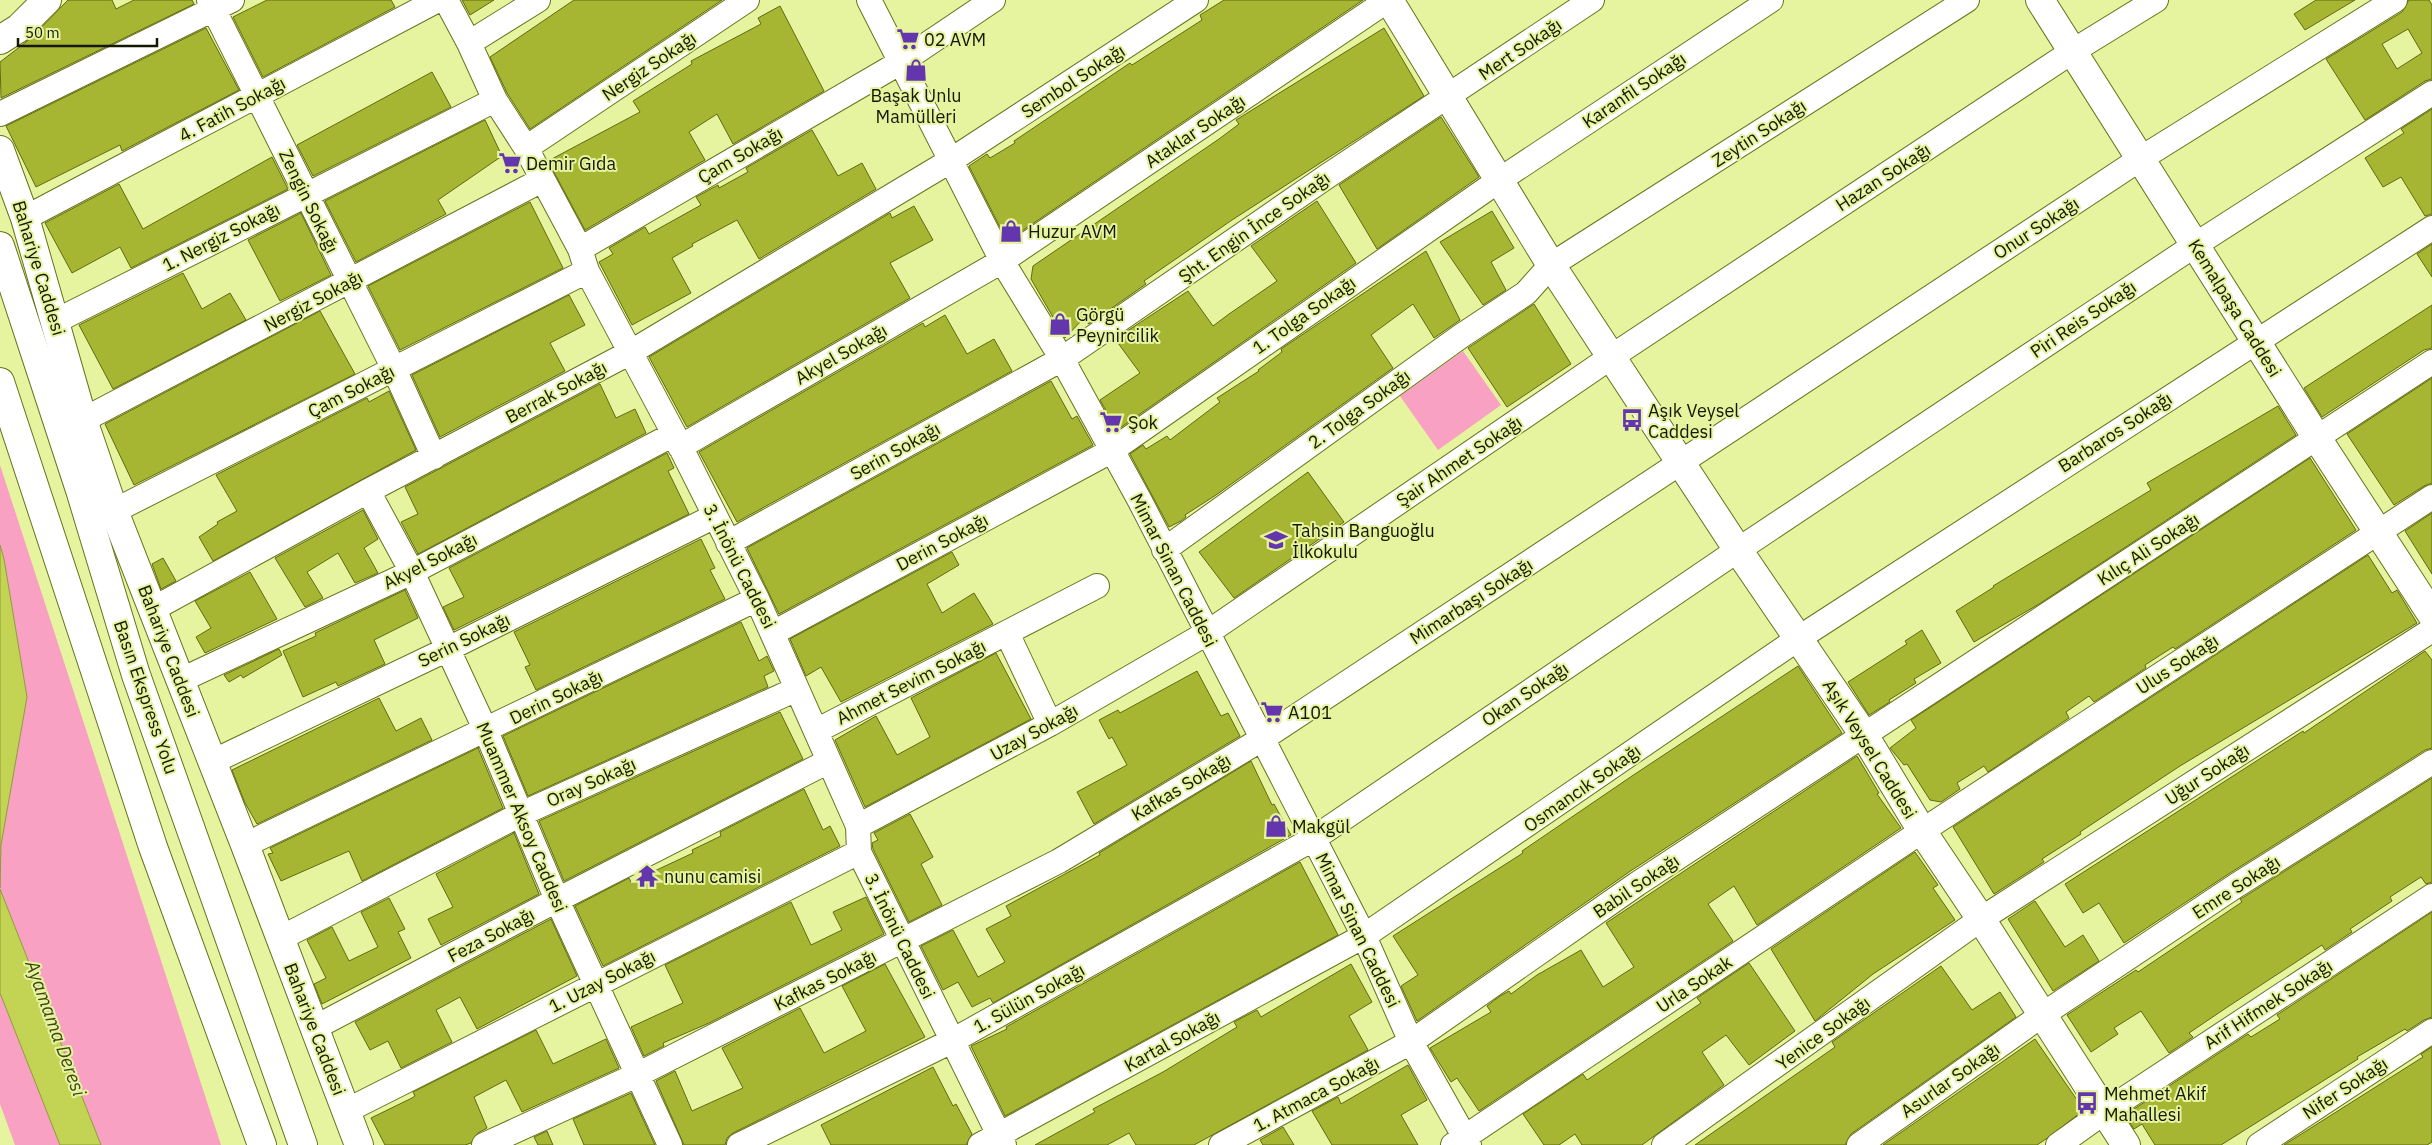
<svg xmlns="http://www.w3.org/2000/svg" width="2432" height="1145" font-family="'IBM Plex Sans',sans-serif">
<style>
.green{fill:#f8a1c2}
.water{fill:#c3d354;stroke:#8f9b3b}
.building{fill:#a7b632;stroke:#606a11;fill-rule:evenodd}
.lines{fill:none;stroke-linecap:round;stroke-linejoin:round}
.minor-casing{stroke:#69721d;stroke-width:26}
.major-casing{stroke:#69721d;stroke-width:30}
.highway-casing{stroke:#69721d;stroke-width:30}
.minor{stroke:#fff;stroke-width:24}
.major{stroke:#fff;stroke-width:28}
.highway{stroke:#fff;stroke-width:28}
.labels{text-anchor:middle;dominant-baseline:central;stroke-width:4;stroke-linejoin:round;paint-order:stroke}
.poi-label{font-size:18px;fill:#151800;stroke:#e6f39f;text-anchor:start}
.street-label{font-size:18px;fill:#151800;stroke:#e6f39f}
.water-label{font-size:19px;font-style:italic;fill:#3f4512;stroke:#e6f39f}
</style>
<rect width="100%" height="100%" fill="#e6f39f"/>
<!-- green -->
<path class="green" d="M1463,351L1501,405L1438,450L1400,396Z
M0,465L221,1145H101L0,889L1,845L27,697L4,559L0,545Z
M0,993L60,1145H15L0,1104Z"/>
<!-- water -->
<path class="water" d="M0,545L4,559L27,697L1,845L0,888Z
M0,889L101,1145H60L0,993Z"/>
<!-- building -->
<path class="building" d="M68,0H112L116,9L134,0H192L194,4L1,98L0,62L30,39Z
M267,0H391L395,7L263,77L233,17Z
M462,0H494L470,15Z
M574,0H722L530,129L507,93L490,57Z
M1224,0H1363L1007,241L969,166L987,154L990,158L1015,143L1014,141L1130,63L1132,65L1202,20L1200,15Z
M2316,0H2355L2305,30L2294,14Z
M2409,0H2429L2432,5V79L2425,81L2365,120L2326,59L2402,12ZM2408,29L2422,53L2397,69L2382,44Z
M780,6L824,91L733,144L717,114L689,132L705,160L585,230L548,161L640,112L633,101L692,64L691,61L761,24L758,18Z
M206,28L239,90L122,151L120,145L36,187L6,126Z
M1384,28L1424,96L1232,220L1144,281L1146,284L1089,324L1083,319L1065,338L1031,279L1033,266L1219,139L1239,124L1236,120Z
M432,72L451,107L313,176L297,145Z
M2432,109V214L2425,216L2401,177L2383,187L2365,158L2404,133L2401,129Z
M1441,117L1479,177L1377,249L1339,185Z
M485,120L502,156L438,200L446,214L356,262L325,201Z
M812,130L838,176L862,163L876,189L759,259L737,220L692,244L693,246L672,258L691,293L632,325L599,262L613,254L609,248L645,227L649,234L701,205L696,197L718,185L719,188L748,172L746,168Z
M272,157L288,189L131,268L120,247L72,273L45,223L119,184L143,229Z
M1317,201L1356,263L1117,430L1100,400L1140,373L1115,339L1188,291L1213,326L1229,314L1277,281L1251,246Z
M530,202L563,268L400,350L368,286Z
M914,206L933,240L890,263L910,298L687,427L649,357L890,213L892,218Z
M1492,211L1514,248L1491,262L1506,290L1483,305L1440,242Z
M301,213L331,275L280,301L248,240Z
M2432,244V277L2417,254Z
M1426,251L1460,320L1434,338L1413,304L1371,335L1393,368L1216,495L1185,515L1186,517L1181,521L1169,527L1130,454L1143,445L1146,449L1167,436L1170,440L1220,402L1217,398L1259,371L1258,370L1282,352L1281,349Z
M183,273L202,309L230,293L246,320L113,389L79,325Z
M569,295L585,325L550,343L565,371L440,437L412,375Z
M1534,304L1571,364L1507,407L1468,348Z
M2432,305V348L2424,350L2322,417L2304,388Z
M320,311L355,374L134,485L105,424Z
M945,315L967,354L994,339L1012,371L737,522L699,452L923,323L925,327Z
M2432,378V483L2424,486L2394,505L2347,434Z
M1051,381L1072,419L1077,416L1093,445L779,614L747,548Z
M600,384L616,418L635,409L646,433L418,554L401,522L418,514L405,487Z
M389,391L416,450L213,561L199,537L218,524L217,522L237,511L216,475L367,398L369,402Z
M2278,406L2296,435L2039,604L1974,642L1956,611L1994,587L1993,586L2151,490L2147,483Z
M667,453L674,468L668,471L689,514L454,630L443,607L464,597L449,568Z
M2310,458L2356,530L2175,649L2173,647L2145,665L2146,668L2094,702L2089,696L2066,712L2069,718L1988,772L1984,766L1957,783L1960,789L1941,802L1930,800L1907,764L1904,765L1890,748L1916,728L1911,720Z
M1308,472L1344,522L1234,598L1199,552Z
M363,510L378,539L364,548L378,573L355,583L338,553L307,572L323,598L305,607L275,558Z
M2432,513V574L2405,531Z
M701,539L715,568L710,570L725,599L536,690L525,667L530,665L514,632Z
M952,552L959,565L927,584L942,613L974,593L993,624L841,702L821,667L806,676L790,639Z
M2368,555L2392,593L2397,590L2417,623L2180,766L2080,832L2081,834L2042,859L2044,862L1994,894L1953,827Z
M163,558L176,581L161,589L152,564Z
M250,572L277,619L205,653L196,637L211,628L195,601Z
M405,590L418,618L374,640L385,664L338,686L336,682L303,697L283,651L316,636L315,633Z
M741,622L759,661L767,656L774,671L764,676L768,687L528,796L503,736Z
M1922,630L1941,663L1914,679L1916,683L1889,700L1890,702L1869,715L1848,682L1907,644L1905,641Z
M279,649L282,655L243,678L241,675L229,682L224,675Z
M2425,651L2432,660V748L2425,750L2230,873L2124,943L2099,903L2083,913L2065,884L2303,731L2304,733Z
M996,653L1031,719L865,807L835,740L876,716L897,755L930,737L911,698Z
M1798,666L1842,733L1629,872L1417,1021L1401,986L1418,975L1393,936L1523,853L1522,851L1632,776Z
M1197,671L1221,716L1228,713L1240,736L1094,824L1077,792L1127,765L1112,737L1109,739L1099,720L1118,710L1120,713Z
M379,698L396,731L421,718L432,740L257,824L245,803L232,770Z
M780,712L803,759L564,881L539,821Z
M478,748L503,808L362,881L349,851L281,881L268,854L273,853L270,848Z
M1857,756L1879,793L1877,794L1901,828L1757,925L1734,886L1708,904L1733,941L1479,1111L1457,1078L1451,1082L1430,1048L1491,1012L1487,1006L1500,996L1509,991L1511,994L1537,975L1581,950L1603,987L1634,967L1606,923Z
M1251,761L1272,805L1274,804L1291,835L993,1003L990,998L972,1007L958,982L943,990L921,946L953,930L978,977L1005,962L986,929L1011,916L1006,906L1100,855L1099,853Z
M2432,778V882L2426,884L2421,877L2390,897L2392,901L2350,929L2352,932L2325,950L2322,945L2229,1006L2189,1033L2193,1037L2169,1053L2141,1011L2114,1028L2118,1034L2091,1052L2067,1015L2136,970L2138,972L2242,902L2240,899L2244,897Z
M804,789L823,830L830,826L840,846L603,966L575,906L629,878L631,882L693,853L692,850L721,836L720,832Z
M910,814L933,857L921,864L942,905L909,922L873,849L872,843L878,840L874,833Z
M514,833L539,894L441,945L428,919L453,907L436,874Z
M1915,852L1938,885L1933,888L1955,920L1873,974L1815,1021L1771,949Z
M1300,862L1338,935L1005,1116L971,1046L1007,1029L1006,1027Z
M866,897L884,934L709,1023L663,1043L664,1046L644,1056L631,1027L683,1003L665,965L791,902L811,945L842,930L833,912Z
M389,898L405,929L398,932L411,958L322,1004L314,984L326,978L307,940L332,927L349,961L378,947L361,912Z
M2035,901L2065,947L2083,935L2099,961L2053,991L2008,919Z
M2432,912V1017L2424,1020L2407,1031L2405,1029L2357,1057L2358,1059L2221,1145H2155L2142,1124L2134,1129L2125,1115L2248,1034L2251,1037L2280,1019L2277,1015Z
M551,919L577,976L477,1029L460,997L436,1010L452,1042L401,1068L388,1041L370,1050L355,1022Z
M1749,963L1795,1031L1749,1065L1726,1035L1702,1052L1724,1085L1642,1145H1582L1575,1134L1559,1145H1544L1523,1114L1583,1074L1587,1080L1701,1003L1697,998Z
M885,964L925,1037L733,1133L727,1138L725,1145H684L656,1081L675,1071L692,1111L743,1088L722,1048L800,1008L824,1053L866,1031L842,986Z
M1351,964L1372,1002L1349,1016L1368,1050L1194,1145H1136L1129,1133L1107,1145H1035L1095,1112L1093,1109L1163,1072L1237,1027L1234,1022L1257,1010L1261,1017Z
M1941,966L1972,1010L2000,992L2016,1017L1851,1134L1845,1145H1695L1835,1047L1832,1042Z
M536,1030L553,1064L606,1039L619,1068L522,1112L506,1080L474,1097L487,1128L478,1133L471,1143L465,1145H385L371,1118L412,1098L415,1096L413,1092Z
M2035,1039L2084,1110L2046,1139L2037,1145H1883Z
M2432,1047V1142L2427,1145H2284L2423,1057L2421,1054Z
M1408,1065L1427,1100L1401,1115L1418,1145H1332L1312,1111L1338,1097L1341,1104Z
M933,1067L953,1106L956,1104L972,1134L966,1145H831L821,1125Z
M631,1093L655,1145H584L573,1119Z
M1283,1127L1294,1145H1263L1260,1140Z
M547,1131L553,1145H538L534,1137Z"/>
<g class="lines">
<defs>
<path id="minor" d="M209,0L394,369L434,457
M446,0L469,43L495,100L526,148L580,249L587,271L674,434L757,599L858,826L859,852L1004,1145
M869,0L1002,261L1062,359L1140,501L1364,936L1411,1042L1469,1145
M469,43L538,0
M0,114L232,0
M526,148L747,0
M25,218L438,0
M580,249L901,62L993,0
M56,321L495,100
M83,420L542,180
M680,447L1002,261L1388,0
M368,491L412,572L486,731L557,900L670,1145
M114,511L587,271
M728,543L1062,359L1326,177L1592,0
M1164,550L1461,336L1526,293L1551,265L1967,0
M153,609L368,491L631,352L950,161L1196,0
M773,633L1111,451L1498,181L1771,0
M1007,633L1050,724
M181,680L412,572L674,434
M816,731L1097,586
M212,762L448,649L715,516
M858,826L1050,724L1207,633L1611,357L2073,51L2156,0
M245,845L757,599
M281,938L521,814L797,689
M314,1028L557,900L829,761
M346,1111L859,852
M484,1145L639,1074L1059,861L1262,739L2140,159L2395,0
M739,1145L952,1041L1313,839L1738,550L2195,245L2432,93
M980,1145L1364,936L1799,638L2432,228
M1221,1145L1411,1042L1637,884L2432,362
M1453,1145L1922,831L2432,497
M1664,1145L1981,919L2432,630
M1859,1145L2042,1015L2237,885L2432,762
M2058,1145L2103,1113L2432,896
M2259,1145L2432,1031"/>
<path id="major" d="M1389,0L1551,265L1738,550L1864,735L1922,831L1981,919L2126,1145
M2040,0L2317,438L2432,615
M0,40L19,28L47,0
M0,150L25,218L83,420L114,511L245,845L359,1145"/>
<path id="highway" d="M0,246L80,490L136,675L303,1145
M0,382L153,847L262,1145"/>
</defs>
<!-- minor casing -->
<use href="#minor" class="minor-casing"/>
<!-- major casing -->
<use href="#major" class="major-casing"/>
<!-- highway casing -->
<use href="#highway" class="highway-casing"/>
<!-- minor -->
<use href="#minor" class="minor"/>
<!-- major -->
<use href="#major" class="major"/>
<!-- highway -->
<use href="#highway" class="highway"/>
</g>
<!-- icons -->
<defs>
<symbol id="supermarket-bare" viewBox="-9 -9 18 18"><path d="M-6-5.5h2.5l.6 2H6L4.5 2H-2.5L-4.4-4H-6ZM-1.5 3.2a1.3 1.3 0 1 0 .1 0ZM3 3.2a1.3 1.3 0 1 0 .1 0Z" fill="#6436ae" stroke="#e6f39f" stroke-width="2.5" paint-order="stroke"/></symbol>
<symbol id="shop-bare" viewBox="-9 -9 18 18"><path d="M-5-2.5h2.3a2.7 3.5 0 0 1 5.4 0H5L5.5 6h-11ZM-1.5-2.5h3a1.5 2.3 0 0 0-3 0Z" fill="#6436ae" stroke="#e6f39f" stroke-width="2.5" paint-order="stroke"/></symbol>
<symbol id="bus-bare" viewBox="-9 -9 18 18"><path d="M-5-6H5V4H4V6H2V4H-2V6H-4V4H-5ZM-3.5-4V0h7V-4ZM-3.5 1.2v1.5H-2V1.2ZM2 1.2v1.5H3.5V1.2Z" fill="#6436ae" stroke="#e6f39f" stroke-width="2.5" paint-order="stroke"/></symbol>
<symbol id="school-bare" viewBox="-9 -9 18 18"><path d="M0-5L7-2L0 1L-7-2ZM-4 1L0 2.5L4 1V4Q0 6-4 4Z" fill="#6436ae" stroke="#e6f39f" stroke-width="2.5" paint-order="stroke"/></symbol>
<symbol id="temple-bare" viewBox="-9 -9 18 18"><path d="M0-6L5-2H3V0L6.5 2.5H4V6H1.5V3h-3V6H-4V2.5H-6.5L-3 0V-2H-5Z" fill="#6436ae" stroke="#e6f39f" stroke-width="2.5" paint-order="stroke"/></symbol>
</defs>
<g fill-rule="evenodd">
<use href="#supermarket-bare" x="892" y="23" width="32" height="32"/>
<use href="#shop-bare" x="900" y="54" width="32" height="32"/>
<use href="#supermarket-bare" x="494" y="147" width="32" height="32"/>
<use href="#shop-bare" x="995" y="215" width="32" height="32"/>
<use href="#shop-bare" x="1044" y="308" width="32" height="32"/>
<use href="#bus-bare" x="1616" y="404" width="32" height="32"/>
<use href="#supermarket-bare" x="1095" y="406" width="32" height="32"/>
<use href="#school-bare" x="1260" y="524" width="32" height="32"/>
<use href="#supermarket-bare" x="1256" y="696" width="32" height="32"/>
<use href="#shop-bare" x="1260" y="810" width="32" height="32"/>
<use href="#temple-bare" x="631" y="860" width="32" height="32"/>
<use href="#bus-bare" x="2071" y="1087" width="32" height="32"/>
</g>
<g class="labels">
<!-- poi labels -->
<g class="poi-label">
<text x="924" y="39">02 AVM</text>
<text x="916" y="95" text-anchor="middle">Başak Unlu<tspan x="916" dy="21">Mamülleri</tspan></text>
<text x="526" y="163">Demir Gıda</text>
<text x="1028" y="231">Huzur AVM</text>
<text x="1076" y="314">Görgü<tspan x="1076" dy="21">Peynircilik</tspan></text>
<text x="1648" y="410">Aşık Veysel<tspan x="1648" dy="21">Caddesi</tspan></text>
<text x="1128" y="422">Şok</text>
<text x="1292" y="530">Tahsin Banguoğlu<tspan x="1292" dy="21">İlkokulu</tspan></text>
<text x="1288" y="712">A101</text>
<text x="1292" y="826">Makgül</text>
<text x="664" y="876">nunu camisi</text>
<text x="2104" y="1093">Mehmet Akif<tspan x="2104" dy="21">Mahallesi</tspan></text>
</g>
<!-- street labels -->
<g class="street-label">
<text transform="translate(1520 49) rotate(-34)">Mert Sokağı</text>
<text transform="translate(649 66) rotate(-34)">Nergiz Sokağı</text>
<text transform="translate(1073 81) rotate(-33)">Sembol Sokağı</text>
<text transform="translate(1634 90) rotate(-34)">Karanfil Sokağı</text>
<text transform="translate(232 109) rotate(-28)">4. Fatih Sokağı</text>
<text transform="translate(1195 131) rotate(-34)">Ataklar Sokağı</text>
<text transform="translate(1759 133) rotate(-33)">Zeytin Sokağı</text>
<text transform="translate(740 155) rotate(-30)">Çam Sokağı</text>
<text transform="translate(1883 177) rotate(-33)">Hazan Sokağı</text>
<text transform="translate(309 201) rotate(64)">Zengin Sokağı</text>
<text transform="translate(1254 227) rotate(-35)">Şht. Engin İnce Sokağı</text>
<text transform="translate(2036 228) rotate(-33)">Onur Sokağı</text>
<text transform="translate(221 237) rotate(-27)">1. Nergiz Sokağı</text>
<text transform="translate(39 268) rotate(73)">Bahariye Caddesi</text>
<text transform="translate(313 301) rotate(-28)">Nergiz Sokağı</text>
<text transform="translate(2235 308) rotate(58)">Kemalpaşa Caddesi</text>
<text transform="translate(1304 315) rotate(-35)">1. Tolga Sokağı</text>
<text transform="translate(2083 319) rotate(-34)">Piri Reis Sokağı</text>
<text transform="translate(841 354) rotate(-30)">Akyel Sokağı</text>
<text transform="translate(351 391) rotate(-27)">Çam Sokağı</text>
<text transform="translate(556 392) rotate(-28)">Berrak Sokağı</text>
<text transform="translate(1359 409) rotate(-36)">2. Tolga Sokağı</text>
<text transform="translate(2115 432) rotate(-33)">Barbaros Sokağı</text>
<text transform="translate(895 451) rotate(-29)">Serin Sokağı</text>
<text transform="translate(1459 461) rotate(-34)">Şair Ahmet Sokağı</text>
<text transform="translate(942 542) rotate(-28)">Derin Sokağı</text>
<text transform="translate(2148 549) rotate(-33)">Kılıç Ali Sokağı</text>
<text transform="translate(430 561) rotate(-27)">Akyel Sokağı</text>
<text transform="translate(740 566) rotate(63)">3. İnönü Caddesi</text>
<text transform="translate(1174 570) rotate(63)">Mimar Sinan Caddesi</text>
<text transform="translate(1471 601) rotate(-33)">Mimarbaşı Sokağı</text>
<text transform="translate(464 640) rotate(-26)">Serin Sokağı</text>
<text transform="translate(169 651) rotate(69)">Bahariye Caddesi</text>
<text transform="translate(2177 664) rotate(-33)">Ulus Sokağı</text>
<text transform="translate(911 682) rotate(-27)">Ahmet Sevim Sokağı</text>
<text transform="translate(1525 694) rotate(-34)">Okan Sokağı</text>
<text transform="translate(146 697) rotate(71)">Basın Ekspress Yolu</text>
<text transform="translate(556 697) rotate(-26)">Derin Sokağı</text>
<text transform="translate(1034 732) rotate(-29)">Uzay Sokağı</text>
<text transform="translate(1870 749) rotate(58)">Aşık Veysel Caddesi</text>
<text transform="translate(2207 774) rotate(-33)">Uğur Sokağı</text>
<text transform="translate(591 782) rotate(-24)">Oray Sokağı</text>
<text transform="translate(1181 787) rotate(-31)">Kafkas Sokağı</text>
<text transform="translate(1582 788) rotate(-35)">Osmancık Sokağı</text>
<text transform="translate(522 817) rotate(67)">Muammer Aksoy Caddesi</text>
<text transform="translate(1636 886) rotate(-34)">Babil Sokağı</text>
<text transform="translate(2236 887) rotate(-33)">Emre Sokağı</text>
<text transform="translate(1358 930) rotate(64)">Mimar Sinan Caddesi</text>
<text transform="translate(491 935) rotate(-28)">Feza Sokağı</text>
<text transform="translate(900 936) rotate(64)">3. İnönü Caddesi</text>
<text transform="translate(825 980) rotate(-27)">Kafkas Sokağı</text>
<text transform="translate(602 981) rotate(-27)">1. Uzay Sokağı</text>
<text transform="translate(1694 984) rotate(-34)">Urla Sokak</text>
<text transform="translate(1029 998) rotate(-29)">1. Sülün Sokağı</text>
<text transform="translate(2268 1004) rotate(-33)">Arif Hifmek Sokağı</text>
<text transform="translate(315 1029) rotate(69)">Bahariye Caddesi</text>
<text transform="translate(1823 1033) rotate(-36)">Yenice Sokağı</text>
<text transform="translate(1172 1041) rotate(-29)">Kartal Sokağı</text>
<text transform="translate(1950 1080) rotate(-35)">Asurlar Sokağı</text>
<text transform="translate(2345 1088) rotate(-33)">Nifer Sokağı</text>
<text transform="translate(1316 1094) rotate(-28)">1. Atmaca Sokağı</text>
</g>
<!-- water labels -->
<g class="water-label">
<text transform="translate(56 1028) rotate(70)">Ayamama Deresi</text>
</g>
</g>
<!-- scale -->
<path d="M18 38v8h139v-8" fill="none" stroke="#151800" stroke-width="2.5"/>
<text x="25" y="38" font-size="15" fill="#151800" stroke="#e6f39f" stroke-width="4" paint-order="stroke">50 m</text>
</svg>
